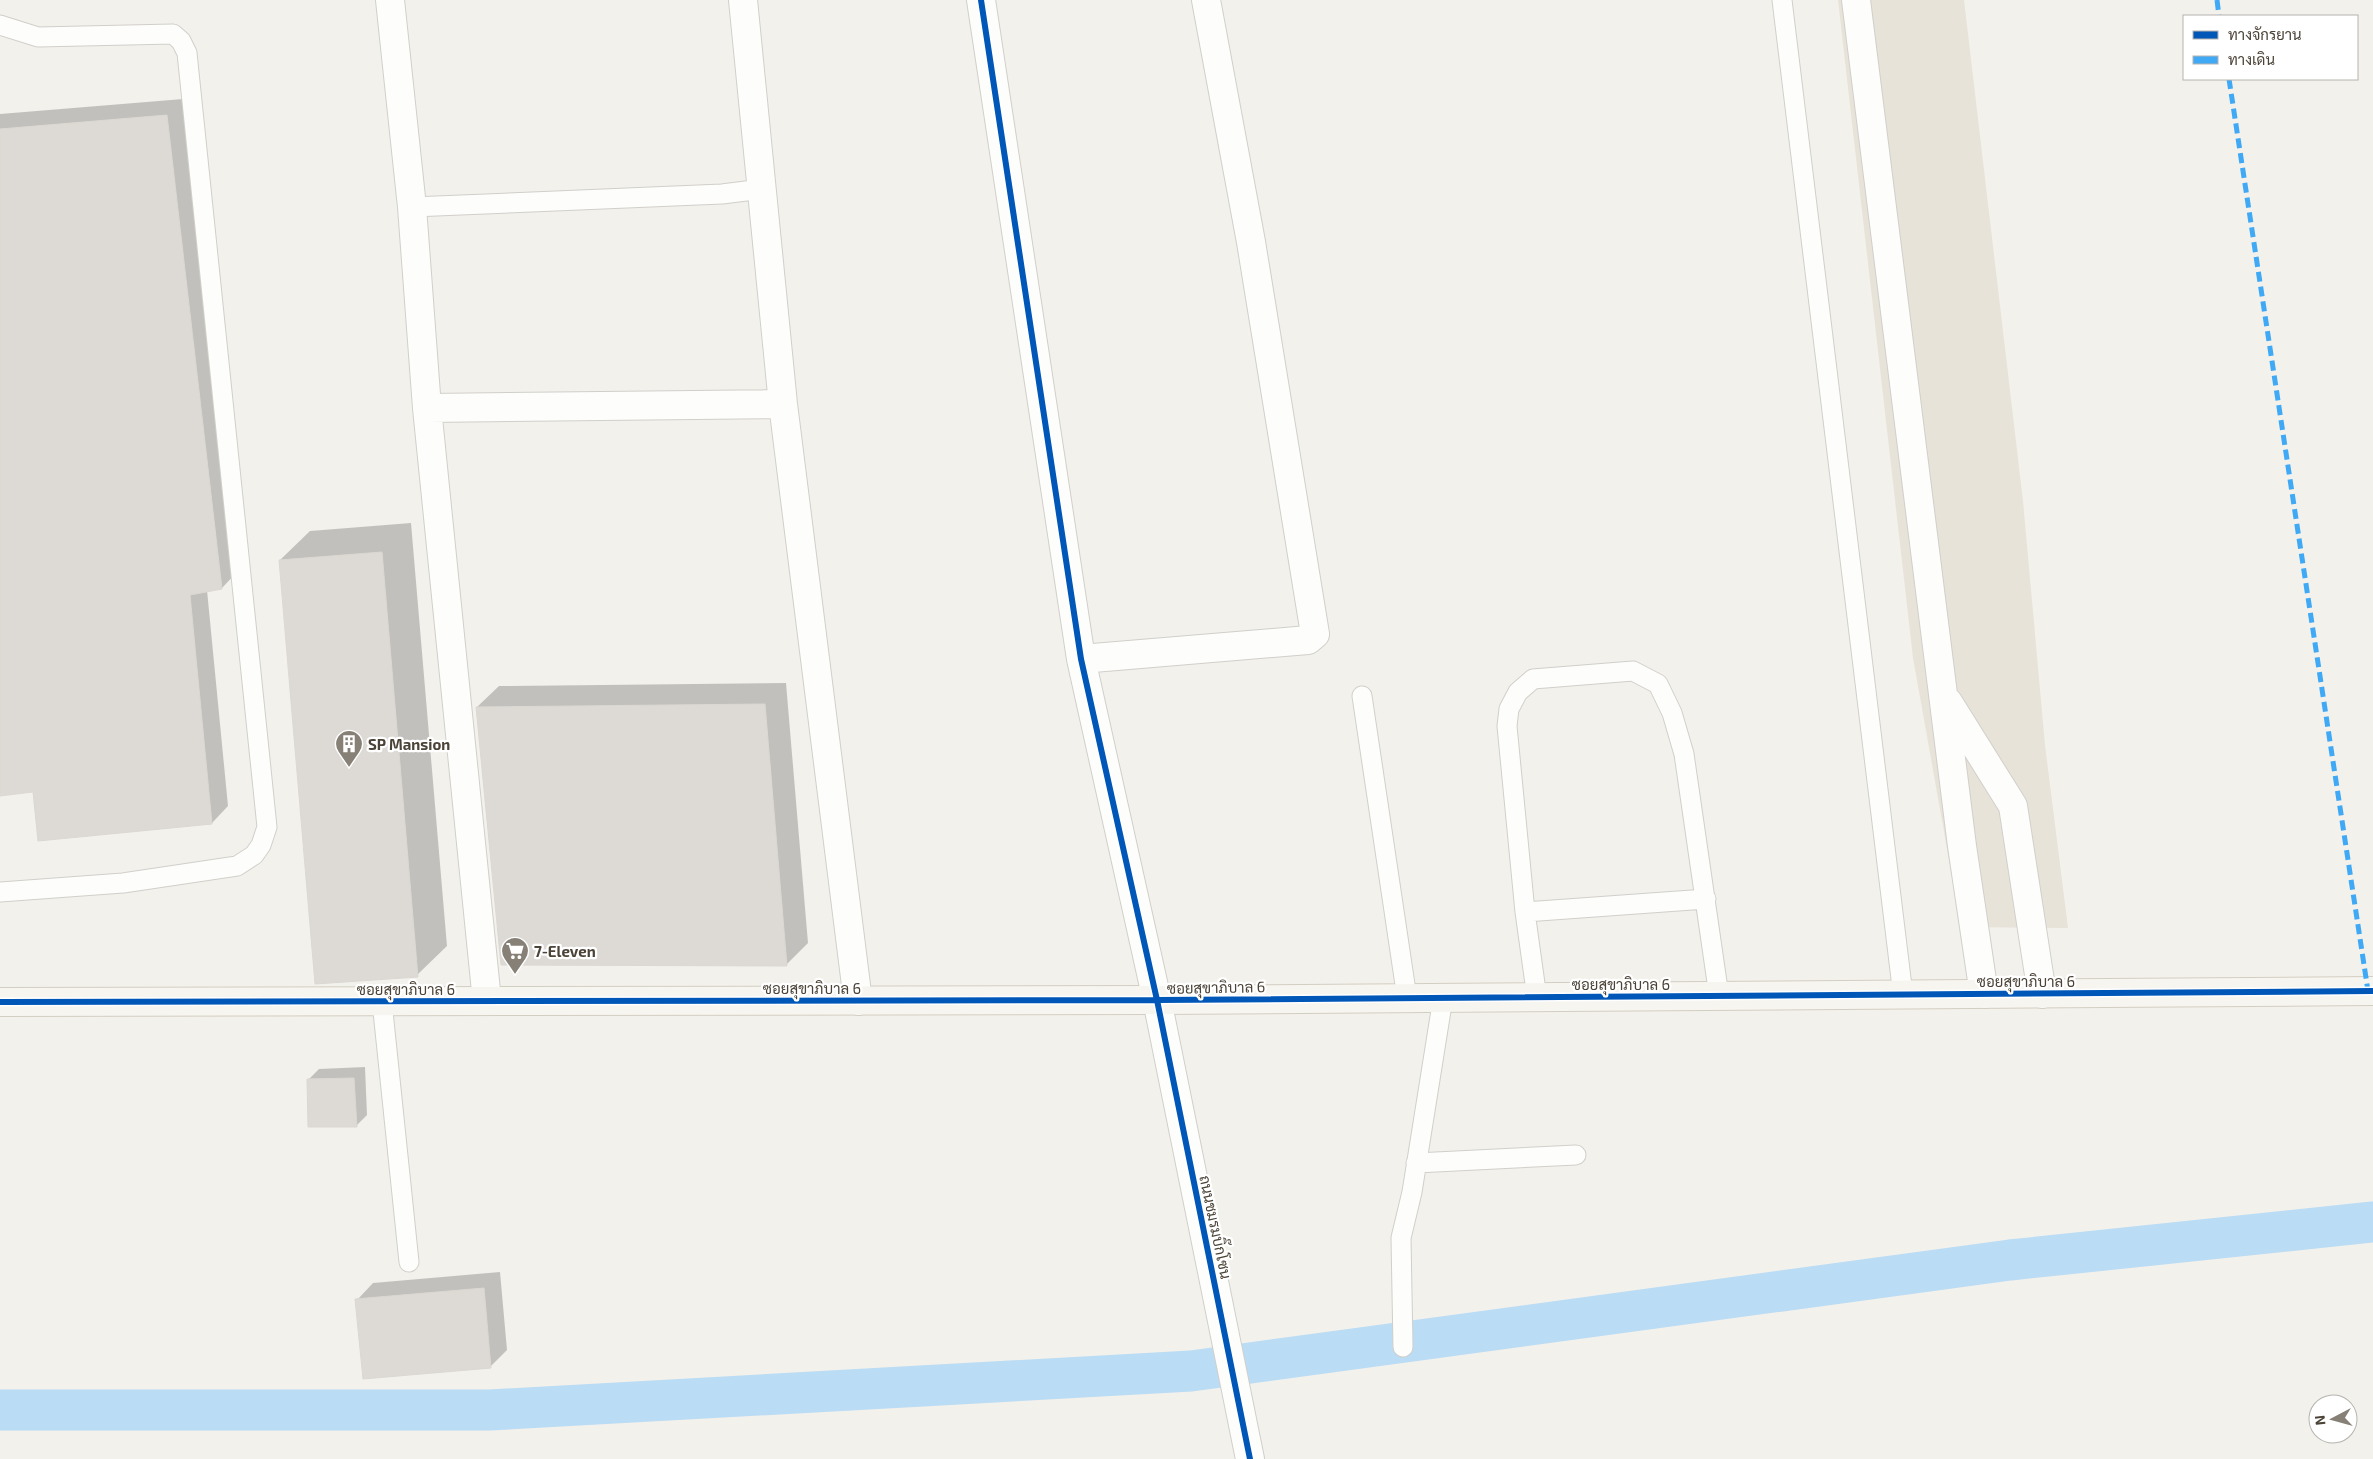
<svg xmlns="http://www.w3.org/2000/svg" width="2373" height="1459" font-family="'Exo 2',Sarabun,sans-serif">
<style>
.residential{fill:#e7e3d9}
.shadow{fill:#0003}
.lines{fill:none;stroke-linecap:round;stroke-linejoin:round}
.canal{stroke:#badcf4;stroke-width:41}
.building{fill:#dddad5;stroke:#dbd8d2}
.lane-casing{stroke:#d1cfca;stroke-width:21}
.street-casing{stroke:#d1cfca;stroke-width:30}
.secondary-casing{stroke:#d3cec2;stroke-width:30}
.lane{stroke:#fdfdfc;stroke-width:19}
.street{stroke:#fdfdfc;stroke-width:28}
.secondary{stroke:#f7f5f0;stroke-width:28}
.quiet{stroke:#3fa9f5;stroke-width:5;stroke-dasharray:10 5;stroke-linecap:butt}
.cycleway-casing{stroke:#fff;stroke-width:9}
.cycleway{stroke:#0057b8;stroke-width:6}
.labels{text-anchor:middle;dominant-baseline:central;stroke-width:4.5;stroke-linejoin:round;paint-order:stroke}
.poi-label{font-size:15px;font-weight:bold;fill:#4b4337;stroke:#fff;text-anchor:start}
.street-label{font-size:15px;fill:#4b4337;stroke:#fff}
</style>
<rect width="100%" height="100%" fill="#f3f1ec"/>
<!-- residential -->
<path class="residential" d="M1838,0H1964L2023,501L2045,745L2068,928L1961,927L1913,658Z"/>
<!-- shadow -->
<path class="shadow" d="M183,99L238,571L222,588L207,590L228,806L212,823L34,791L0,794V114Z
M411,523L447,946L417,975L280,560L310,531Z
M786,683L808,943L786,965L477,707L499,686Z
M365,1067L367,1115L356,1126L308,1080L319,1069Z
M500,1272L507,1350L490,1367L357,1300L373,1283Z"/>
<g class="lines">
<!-- canal -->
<path class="canal" d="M0,1410H490L1191,1371L2010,1260L2373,1222"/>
</g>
<!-- building -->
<path class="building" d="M167,115L222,589L190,595L212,824L38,841L33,792L0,796V129Z
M382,552L418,977L315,984L279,560Z
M765,704L787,966L501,965L476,707Z
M354,1078L357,1127H308L307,1079Z
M484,1288L491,1368L363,1379L355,1299Z"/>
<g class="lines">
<defs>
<path id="lane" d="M1782,0L1903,995
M0,25L38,37L173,34L181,41L187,53L267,827L261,845L254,855L237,866L123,883L0,892
M412,207L722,194L762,189
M1362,696L1407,998
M1525,912L1706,899
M1537,998L1525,912L1507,726L1509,709L1518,692L1533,679L1633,671L1658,684L1672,713L1684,754L1719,996
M382,1002L409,1262
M1416,1163L1576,1155
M1403,1347L1401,1238L1412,1192L1443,998"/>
<path id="street" d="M390,0L412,207L427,408L487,1001
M743,0L783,404L858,1001
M981,0L1081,659L1157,1000L1250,1459
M1856,0L1962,846L1984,994
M427,408L783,404
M1081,659L1308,640L1315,634L1251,242L1206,0
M1948,702L2013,806L2042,994"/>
<path id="secondary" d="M0,1002L1157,1000L2373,991"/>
</defs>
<!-- lane casing -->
<use href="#lane" class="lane-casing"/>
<!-- street casing -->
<use href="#street" class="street-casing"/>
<!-- secondary casing -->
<use href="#secondary" class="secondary-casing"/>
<!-- lane -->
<use href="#lane" class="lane"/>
<!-- street -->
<use href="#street" class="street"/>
<!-- secondary -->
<use href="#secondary" class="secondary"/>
<!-- quiet -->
<path class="quiet" d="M2217,0L2219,16
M2229,79L2368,991"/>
<defs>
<path id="cycleway" d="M981,0L1081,659L1157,1000L1250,1459
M0,1002L1157,1000L2373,991"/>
</defs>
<!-- cycleway casing -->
<use href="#cycleway" class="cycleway-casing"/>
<!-- cycleway -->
<use href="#cycleway" class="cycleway"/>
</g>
<!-- icons -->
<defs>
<symbol id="building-pin" viewBox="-11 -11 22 30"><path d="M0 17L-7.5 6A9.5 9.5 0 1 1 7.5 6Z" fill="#868076" stroke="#fff"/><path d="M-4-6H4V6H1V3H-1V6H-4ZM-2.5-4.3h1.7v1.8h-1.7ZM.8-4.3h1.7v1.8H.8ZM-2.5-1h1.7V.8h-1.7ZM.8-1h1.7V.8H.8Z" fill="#fff"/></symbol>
<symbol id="supermarket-pin" viewBox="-11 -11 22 30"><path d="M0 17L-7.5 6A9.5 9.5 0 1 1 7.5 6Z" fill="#868076" stroke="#fff"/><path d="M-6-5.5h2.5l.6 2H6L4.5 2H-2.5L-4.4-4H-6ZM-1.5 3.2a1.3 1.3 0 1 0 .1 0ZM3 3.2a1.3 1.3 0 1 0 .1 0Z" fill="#fff"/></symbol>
</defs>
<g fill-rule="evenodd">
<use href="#building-pin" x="333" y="728" width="32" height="43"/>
<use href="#supermarket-pin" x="499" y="935" width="32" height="43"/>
</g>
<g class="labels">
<!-- poi labels -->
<g class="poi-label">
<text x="368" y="744">SP Mansion</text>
<text x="534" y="951">7-Eleven</text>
</g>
<!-- street labels -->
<g class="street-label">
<text x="2026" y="981">ซอยสุขาภิบาล 6</text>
<text x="1621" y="984">ซอยสุขาภิบาล 6</text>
<text transform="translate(1216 987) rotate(-1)">ซอยสุขาภิบาล 6</text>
<text x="812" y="988">ซอยสุขาภิบาล 6</text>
<text x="406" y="989">ซอยสุขาภิบาล 6</text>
<text transform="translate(1216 1227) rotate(78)">ถนนชมรมบิ๊กโซน</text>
</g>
</g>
<!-- legend -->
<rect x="2183" y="15" width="175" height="65" fill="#ffffff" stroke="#b7b4af"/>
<rect x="2193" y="31" width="25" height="8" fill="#0057b8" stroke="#b7b4af"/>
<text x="2228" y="40" font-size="15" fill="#4b4337">ทางจักรยาน</text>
<rect x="2193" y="56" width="25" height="8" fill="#3fa9f5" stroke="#b7b4af"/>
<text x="2228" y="65" font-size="15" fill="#4b4337">ทางเดิน</text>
<!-- north arrow -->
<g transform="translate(2333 1419) rotate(264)"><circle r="24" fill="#ffffff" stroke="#b7b4af"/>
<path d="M0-4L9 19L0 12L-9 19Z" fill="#868076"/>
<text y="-8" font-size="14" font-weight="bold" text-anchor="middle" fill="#4b4337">N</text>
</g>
</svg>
